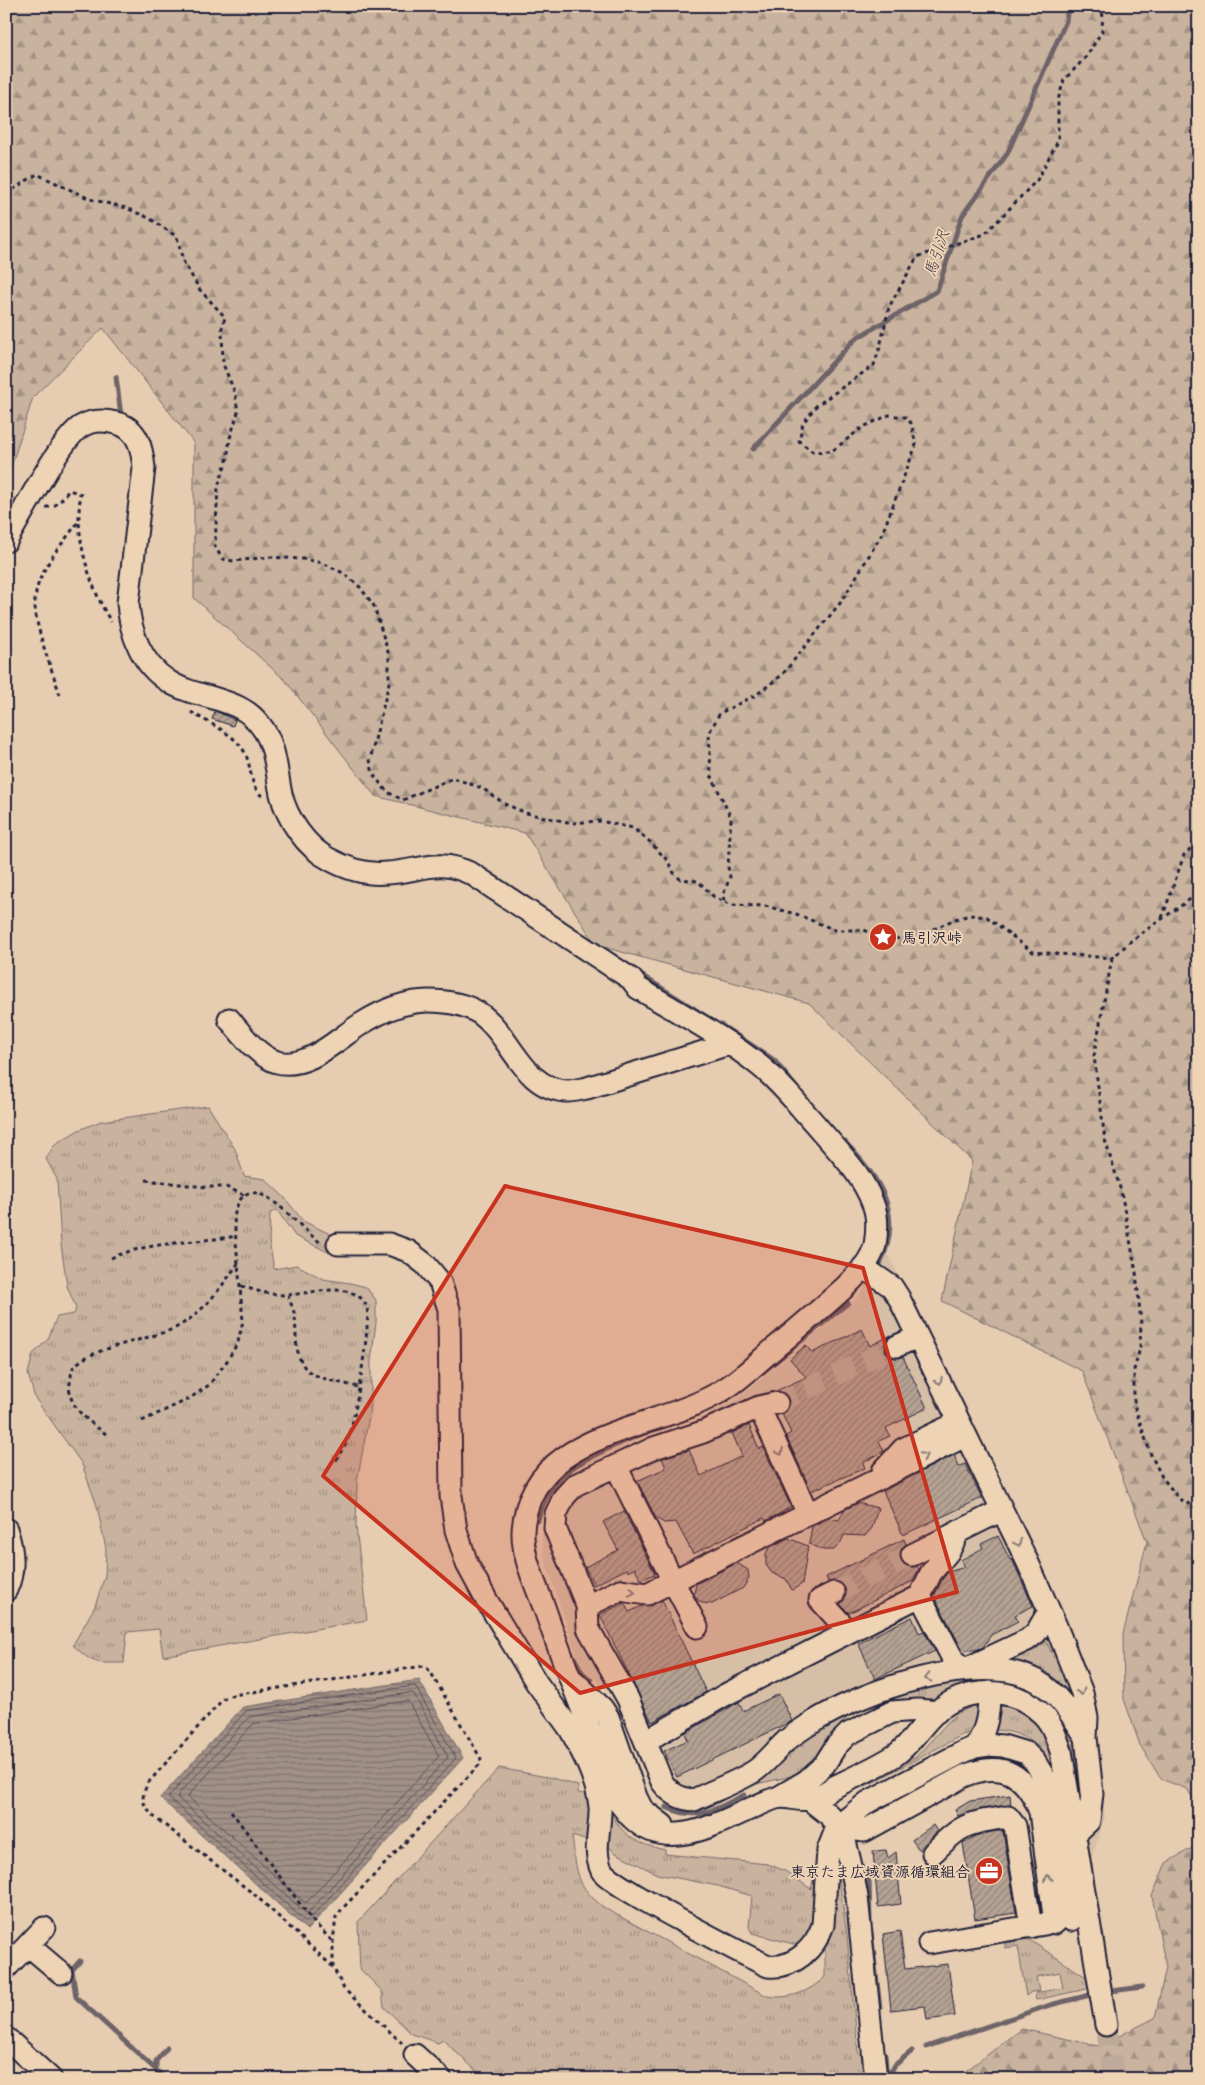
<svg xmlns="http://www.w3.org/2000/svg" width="1205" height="2085" font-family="Delius,'Klee One',sans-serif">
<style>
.built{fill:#d7bfa7}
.grass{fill:url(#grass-tufts);stroke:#766a6d}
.forest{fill:url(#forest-firs);stroke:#766a6d}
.water{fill:url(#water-rules);stroke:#6e6468}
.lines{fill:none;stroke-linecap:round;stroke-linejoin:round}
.shore{stroke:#544e59;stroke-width:1}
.stream{stroke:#6e6468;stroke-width:5}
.building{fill:url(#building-hatch);stroke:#22223b}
.minor-tunnel{stroke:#bfaa99;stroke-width:21;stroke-dasharray:21 11;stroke-linecap:butt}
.minor-casing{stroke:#22223b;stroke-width:25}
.path{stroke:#22223b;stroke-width:3;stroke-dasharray:4 4;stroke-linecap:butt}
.minor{stroke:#eed3b5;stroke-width:21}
.oneway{stroke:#887a78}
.marked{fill:#c8321e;fill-opacity:0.2;stroke:#c8321e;stroke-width:4;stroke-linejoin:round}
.labels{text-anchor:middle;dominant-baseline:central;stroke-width:4;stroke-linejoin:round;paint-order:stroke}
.poi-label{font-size:15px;font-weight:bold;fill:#22223b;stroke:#eed3b5;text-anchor:start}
.water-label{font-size:16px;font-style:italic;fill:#484352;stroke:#eed3b5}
</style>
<defs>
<pattern id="grass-tufts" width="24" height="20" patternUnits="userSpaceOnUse" patternTransform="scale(1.25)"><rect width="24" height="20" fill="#c9b39f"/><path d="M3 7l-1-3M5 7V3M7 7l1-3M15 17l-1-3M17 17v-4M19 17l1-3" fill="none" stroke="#a39183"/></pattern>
<pattern id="forest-firs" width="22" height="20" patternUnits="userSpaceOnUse" patternTransform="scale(1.25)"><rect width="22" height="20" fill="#c9b39f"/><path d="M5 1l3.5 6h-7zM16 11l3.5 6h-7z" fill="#a39183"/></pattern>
<pattern id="water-rules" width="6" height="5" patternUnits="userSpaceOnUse" patternTransform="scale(1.25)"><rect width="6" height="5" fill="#a09086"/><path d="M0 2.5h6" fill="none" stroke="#82756f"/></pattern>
<pattern id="building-hatch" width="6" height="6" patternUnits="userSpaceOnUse" patternTransform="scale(1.25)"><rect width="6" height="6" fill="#b5a293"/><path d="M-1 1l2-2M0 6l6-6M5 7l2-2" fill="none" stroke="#938479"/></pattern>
</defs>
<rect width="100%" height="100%" fill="#e6ccb0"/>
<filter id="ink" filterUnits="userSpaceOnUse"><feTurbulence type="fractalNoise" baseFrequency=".02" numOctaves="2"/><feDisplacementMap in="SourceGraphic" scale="10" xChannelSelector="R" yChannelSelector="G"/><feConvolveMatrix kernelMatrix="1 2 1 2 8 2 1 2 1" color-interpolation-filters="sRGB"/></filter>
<g filter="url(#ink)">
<!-- built -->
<path class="built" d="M889,1255L1063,1617L1091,1699L1105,1817L1091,1860L1087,1863L1074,1752L1067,1730L1053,1708L1044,1700L1027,1689L1006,1681H978L961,1685L938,1697L869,1705L849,1716L817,1758L795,1775L749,1786L734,1793L709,1809L701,1812L684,1811L674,1807L665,1802L651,1784L626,1718L614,1695L585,1670L579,1662L545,1560L542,1543L543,1526L546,1511L558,1486L569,1475L593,1459L649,1436L688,1424L737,1399L852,1304L881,1266L886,1256Z"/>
<!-- grass -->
<path class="grass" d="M208,1106L235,1149L244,1176L265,1179L284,1197L303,1221L332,1235L330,1253L295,1236L277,1210L270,1213L269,1241L274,1269L297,1265L323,1279L350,1283L366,1287L376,1300V1323L371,1361V1406L357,1481L356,1527L367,1620L163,1656L159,1629L127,1632L124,1663C95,1663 94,1665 73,1645L95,1606L105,1576L106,1549L97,1506L82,1464L35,1398L28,1374L33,1354L48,1339L57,1317L74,1314L76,1308L67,1286L61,1244L57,1179L46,1159L55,1144L79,1130L101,1121Z
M1046,1641L1051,1652L1059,1649L1080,1705L1003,1664L1035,1650Z
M999,1677L1041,1691L1072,1731L1076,1745L1083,1801H1080C1078,1782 1078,1760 1071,1741C1058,1701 1020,1675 978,1681C962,1683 950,1695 936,1698C908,1703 880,1699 854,1713C837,1722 830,1746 815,1759C809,1765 802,1772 794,1775C780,1780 764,1781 750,1786C729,1793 714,1810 692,1812V1809L801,1738L872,1699L924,1686Z
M975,1705L979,1706L974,1732L962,1735L874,1782L834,1799L916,1757L948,1722L958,1713Z
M1001,1706C1008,1706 1016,1710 1023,1714C1049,1731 1052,1758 1057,1786C1051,1781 1051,1772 1049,1765C1042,1741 1016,1730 993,1730L997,1709Z
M499,1768L552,1778L578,1786V1793L593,1795L591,1842L572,1836C577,1873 575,1886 606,1909L767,1996C789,2000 809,1992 825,1977V1941L836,1857L847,1936L858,2052L862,2057L863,2079H485L443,2040L438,2043L412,2034L384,2007L382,1991L360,1969L358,1922Z
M608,1809C625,1837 631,1842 665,1850V1854L768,1864L785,1871L811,1889L820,1851L817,1923L801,1946L752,1933L749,1927L752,1896L718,1886L657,1874L614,1852L607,1845Z
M1028,1939L1089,1979L1091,1988L1036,2000L1035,1993L1063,1988L1060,1972L1036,1977L1039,1991L1031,1992L1026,1996L1018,1946L1005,1948V1943Z"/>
<!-- forest -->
<path class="forest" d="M6,6H1199V1807L1187,1789L1161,1779L1140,1745L1124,1699L1123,1634L1147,1542L1082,1371L942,1301L972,1161L809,1003L596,945L525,833L375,796L285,680L194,598V443L103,328L33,397L6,483Z
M1199,1844V2079H955L1022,2029L1099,2046L1155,2018L1166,1967L1152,1896L1166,1863Z"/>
<!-- water -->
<path class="water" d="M419,1680L463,1758L307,1930L160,1798L243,1707Z"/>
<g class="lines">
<!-- shore -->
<path class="shore" d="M415,1686L456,1758L308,1921H305L169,1798V1796L246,1711Z
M411,1693L414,1694L448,1757L308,1913L305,1912L178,1798V1795L249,1717Z
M408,1701L439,1756L307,1902H304L188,1797L189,1795L253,1724Z"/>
<!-- stream -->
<path class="stream" d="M116,377L121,415
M753,449L855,339L937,291L962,216L1007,154L1066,21L1068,6
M638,973L709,1018
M721,1025L774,1060L801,1093
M845,1142C879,1179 905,1212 880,1264
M763,1372L848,1303
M710,1408L727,1399
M538,1520C549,1477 574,1464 612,1447C624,1442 636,1436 648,1432
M572,1654L582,1672L591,1680
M666,1807C698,1822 715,1810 744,1795
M869,1879L870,1921
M871,1932L880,2008
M80,1961L72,1970L76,1997L166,2079
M1112,1991L1142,1987
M926,2047L1050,2005L1090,1995
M885,2055L887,2077
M156,2070V2061L167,2048
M887,2078L895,2065L912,2051"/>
</g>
<!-- building -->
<path class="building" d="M215,711L235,720L233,726L212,719Z
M862,1329L870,1346L891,1335L885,1344L886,1352L895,1358L903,1357L927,1408L886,1428L890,1436L879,1441L884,1451L863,1463L865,1468L811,1491L786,1436L791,1433L782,1414L789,1407V1400L786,1394L776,1391L806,1377L790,1359L806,1345L812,1353Z
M749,1425L759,1449L763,1447L791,1507L766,1521L764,1518L693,1554L676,1522L664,1523L656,1518L637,1481L666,1468L662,1458L689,1450L701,1476L742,1456L732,1433Z
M954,1455L959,1467L965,1464L982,1498L903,1535L883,1491Z
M858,1503L878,1508L872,1528L865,1536L844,1535L841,1542L834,1550H823L809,1544L812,1526L829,1518L839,1520L844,1510Z
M624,1511L655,1574L641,1580L635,1568L628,1572L627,1569L594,1585L585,1567L618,1550L603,1522Z
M998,1536L1010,1560L1012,1559L1033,1606L1015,1615L1018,1621L991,1635L983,1647L976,1650H965L962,1649L934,1596L942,1580L948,1572L965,1567L961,1560L983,1548L981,1544Z
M788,1538L808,1546L802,1584L792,1590L786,1579L772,1573L766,1565V1554L769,1548Z
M904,1539L906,1544L901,1549V1560L906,1566L912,1567L917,1566L919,1569L913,1581L849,1613L840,1604L846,1594L845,1587L835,1581L828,1582L826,1577Z
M737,1563L748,1570L749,1578L743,1588L712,1604L702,1603L698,1600L694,1594L696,1584Z
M662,1600L706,1692L652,1722L600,1615L624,1603L629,1612L642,1606L652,1605Z
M912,1617L919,1633L924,1631L935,1651L875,1679L858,1643Z
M779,1694L792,1721L677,1777L664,1751L688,1740L685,1733L739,1702L743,1711Z
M1010,1795L1011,1805L981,1809L958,1816L955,1810L970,1801Z
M933,1825L937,1831L920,1851L912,1840Z
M996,1831H1003L1016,1913L975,1919L963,1843L978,1835Z
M886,1850L888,1858L896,1852L901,1904L878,1907L873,1851Z
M900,1931L905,1969L948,1964L955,2016L927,2020L925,2006L891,2010L883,1934Z"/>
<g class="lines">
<!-- minor-tunnel -->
<path class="minor-tunnel" d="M777,1403L897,1346
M834,1593L912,1555
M1106,2025L1114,2079"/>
<defs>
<path id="minor" d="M6,541C20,518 62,436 82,426C92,420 104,420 116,423C138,428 142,448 144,468L128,603C130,632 141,664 168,681C180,689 195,693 210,697C230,703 248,708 261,726C276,745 276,771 281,794C287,819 306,847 329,859C347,869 367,875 387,873C422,871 437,857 472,874L631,979L638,988C679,1013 723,1036 760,1066C781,1083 798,1105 815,1124C836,1149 862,1173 873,1204C878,1216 877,1233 875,1245C871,1262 856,1276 844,1288C820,1310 795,1331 770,1352C756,1364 742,1378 726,1388C660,1433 529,1427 523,1531C522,1556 535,1583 544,1607C567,1673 593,1738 620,1804C624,1808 627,1814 632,1818C673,1859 734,1812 776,1798C787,1795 800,1802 810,1799C818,1798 827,1791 834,1787C854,1777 875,1768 894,1756C911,1745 921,1725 936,1712C966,1687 1011,1685 1040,1712C1052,1722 1056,1737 1061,1751L1106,2025
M229,1019C242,1034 257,1056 277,1062C308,1070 337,1039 361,1024C380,1012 404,1001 428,1001C445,1001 465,1004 479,1013C512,1035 522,1090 568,1091C574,1091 581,1089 587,1088L729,1044
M338,1244H389L408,1251L425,1264L440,1282L449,1309L451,1496L456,1530L467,1564L487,1601L536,1682L570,1729L583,1724
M897,1346L917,1337
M777,1403L759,1407L703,1432L654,1448L575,1485L564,1497L556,1514L555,1528L587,1606L588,1628L628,1699L662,1782C671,1794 680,1799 694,1800C712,1791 740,1781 756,1770C767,1762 776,1750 786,1741C793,1735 802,1729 810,1724C861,1691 980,1649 1037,1681C1059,1694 1072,1716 1086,1737L1087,1718L1082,1693L1056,1626L1028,1563L899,1298L892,1287L863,1267
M759,1407L808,1514L965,1436
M616,1466L673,1581L808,1514
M883,1471L903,1449L959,1422
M6,1529C13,1549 15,1571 6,1590
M912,1555L1002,1510
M834,1593L820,1600L849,1632L920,1596L931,1573L949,1551L959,1531
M920,1596L953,1659L963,1670L1027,1640L1036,1633L1049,1611
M587,1606L620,1590L647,1594L673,1581L697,1627
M574,1681L602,1708L608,1717L636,1797L642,1809L663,1825
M570,1729C583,1753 597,1779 600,1807C601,1828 592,1851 602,1871C609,1885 745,1955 768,1966C793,1969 815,1949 823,1925L828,1850L837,1827L868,1802L961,1753L975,1747L989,1745L1003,1746L1026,1753L1035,1762L1046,1780L1054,1804L1060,1836L1071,1920
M646,1741L725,1695L849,1632
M975,1747C987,1729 989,1714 989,1692
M779,1797L806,1781L824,1765L836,1746L848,1734L892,1712L918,1710L937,1712
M810,1800L829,1815L844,1837L851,1866L857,1897L876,2079
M837,1827L864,1831L964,1776C1003,1760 1026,1774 1040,1812L1055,1923
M1066,1835L1075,1834L1089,1821L1092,1793L1086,1737
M933,1853C962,1823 968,1823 1008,1817L1015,1826L1031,1927
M929,1943L1045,1924
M28,1945L61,1973
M6,1968L44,1928
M6,2038L51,2079
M415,2055L441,2079"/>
</defs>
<!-- minor casing -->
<use href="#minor" class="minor-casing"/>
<!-- path -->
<path class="path" d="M6,194L37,174L90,199L126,208L149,218L177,237L183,261L200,290L225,317L222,328L223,364L235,393L238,412L230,438L227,460L218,486L215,546L222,559L234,561L270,557L303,559L323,563L343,573L360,587L374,606L389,655V683L370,760L373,774L387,792L403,800L453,778L482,788L505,804L526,813L572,823L600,821L633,828L649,841L667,860L674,873L680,879L698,881L714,897L731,905L765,906L796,914L835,930H864L878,936L900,939L919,936L955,919L970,915L987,917L1033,952L1112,958L1132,940L1199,893
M46,507C57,508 63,498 69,490L81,494C73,535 90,587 111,622
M60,695C52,669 33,624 35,599C38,569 62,545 78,522
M191,712C208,723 236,734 245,753C252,767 249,785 262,796
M724,901L723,895L730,877L728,867L731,818L711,775L709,733L720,713L756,695L782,675L841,602L882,534L916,445L911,423L905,417L889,415L863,427L832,451L813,452L799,441L803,423L816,406L874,365L880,347L889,307L917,257L985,234L1037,180L1058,141V100L1064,80L1086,57L1102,31L1103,6
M1162,918L1184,855L1199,841
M1112,958L1094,1056L1105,1140L1121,1191L1136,1272L1141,1323L1140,1348L1134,1370V1405L1151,1455L1162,1477L1179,1499L1199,1509
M146,1180L205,1187H226L244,1195
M111,1258C150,1241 195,1243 237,1236
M241,1286C257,1291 270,1295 286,1295C308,1294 334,1285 355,1294C361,1297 365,1302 367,1308C371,1322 355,1417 350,1433C347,1443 340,1452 336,1461
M288,1295C290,1302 294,1310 295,1317C297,1335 293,1364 313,1374C327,1381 343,1383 358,1387
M142,1421L189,1399L209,1385L227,1361L238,1342L243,1321L234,1218C245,1154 298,1229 320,1242
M106,1434C90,1422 66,1407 70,1383C71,1379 71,1372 73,1368C87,1347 154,1340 179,1326C205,1311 222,1286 239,1262
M231,1811L312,1920L333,1942
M333,1967L255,1895L153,1816C142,1803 140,1799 148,1783L223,1699L233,1695L424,1666L430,1671L481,1759L479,1765L342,1909L336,1917L333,1942V1967L344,1989L402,2043
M6,2071L15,2079"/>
<!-- minor -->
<use href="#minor" class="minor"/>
</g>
<!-- one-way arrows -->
<defs><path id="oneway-chevron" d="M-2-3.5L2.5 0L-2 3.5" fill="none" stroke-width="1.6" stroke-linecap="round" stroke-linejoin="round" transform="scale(1.25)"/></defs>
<g class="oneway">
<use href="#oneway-chevron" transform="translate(939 1381) rotate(64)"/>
<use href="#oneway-chevron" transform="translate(780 1452) rotate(65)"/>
<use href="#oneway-chevron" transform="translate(924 1456) rotate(-26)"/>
<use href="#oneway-chevron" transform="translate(1018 1543) rotate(64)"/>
<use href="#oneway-chevron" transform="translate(632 1592) rotate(10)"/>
<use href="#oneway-chevron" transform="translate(928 1678) rotate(166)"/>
<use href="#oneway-chevron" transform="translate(1081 1692) rotate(73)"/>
<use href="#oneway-chevron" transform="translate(1048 1878) rotate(-98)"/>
</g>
</g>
<!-- marked area -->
<path class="marked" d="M505,1186L863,1268L957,1592L580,1693L323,1476Z"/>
<!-- icons -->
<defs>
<symbol id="sight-disc" viewBox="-11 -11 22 22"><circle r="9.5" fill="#c8321e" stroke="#eed3b5"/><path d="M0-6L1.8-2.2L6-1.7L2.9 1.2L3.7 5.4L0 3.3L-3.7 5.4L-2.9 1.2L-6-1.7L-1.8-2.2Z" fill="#fff"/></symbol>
<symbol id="office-disc" viewBox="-11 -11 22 22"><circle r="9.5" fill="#c8321e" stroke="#eed3b5"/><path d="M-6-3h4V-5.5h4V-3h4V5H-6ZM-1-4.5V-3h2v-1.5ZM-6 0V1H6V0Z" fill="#fff"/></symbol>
</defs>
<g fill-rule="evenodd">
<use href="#sight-disc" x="867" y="921" width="32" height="32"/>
<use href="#office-disc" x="973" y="1855" width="32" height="32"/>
</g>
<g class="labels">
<!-- poi labels -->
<g class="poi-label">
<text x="902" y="937">馬引沢峠</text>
<text x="970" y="1871" text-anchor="end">東京たま広域資源循環組合</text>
</g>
<!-- water labels -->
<g class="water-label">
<text transform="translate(936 253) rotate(-72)">馬引沢</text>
</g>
</g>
<!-- margin -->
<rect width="1205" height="2085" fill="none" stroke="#eed3b5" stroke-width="25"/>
<rect x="12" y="12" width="1180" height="2060" fill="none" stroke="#22223b" stroke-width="2" filter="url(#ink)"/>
</svg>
